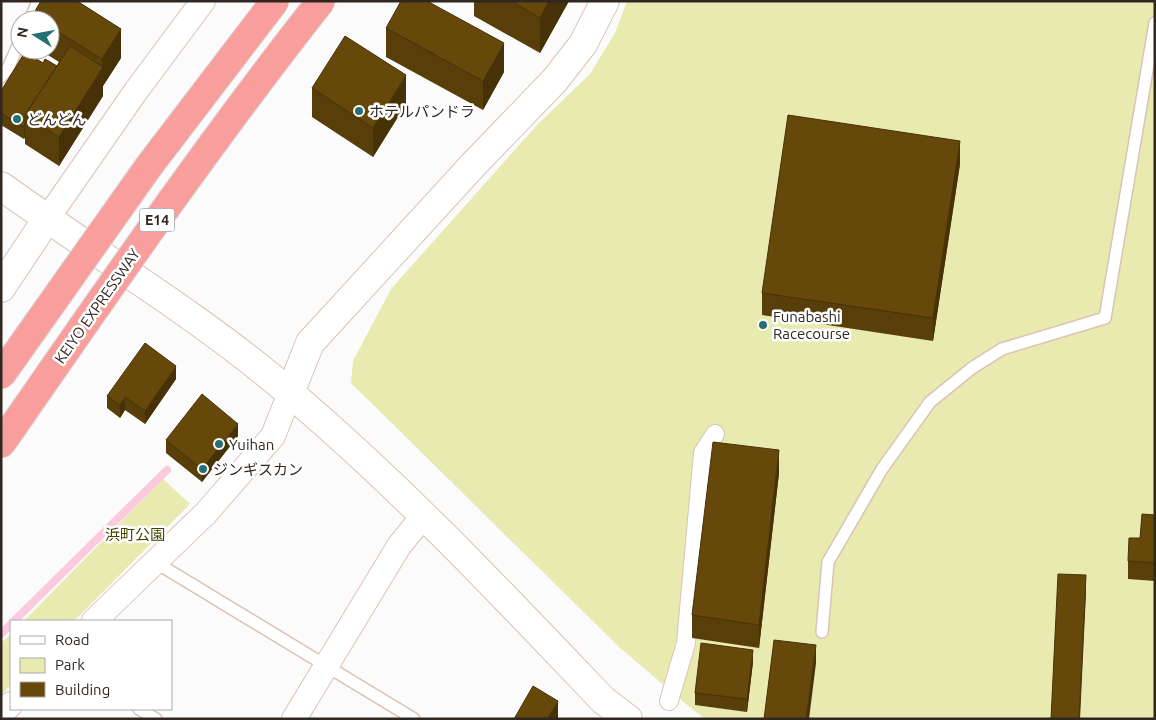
<svg xmlns="http://www.w3.org/2000/svg" width="1156" height="720" font-family="Ubuntu,'Noto Sans JP',sans-serif">
<style>
.green{fill:#e8eab0}
.lines{fill:none;stroke-linecap:round;stroke-linejoin:round}
.stream{stroke:#fccadf;stroke-width:8}
.service-casing{stroke:#dcc2b4;stroke-width:14}
.pedestrian-casing{stroke:#dcc2b4;stroke-width:20}
.minor-casing{stroke:#dcc2b4;stroke-width:26}
.tertiary-casing{stroke:#dcc2b4;stroke-width:30}
.service{stroke:#fff;stroke-width:11}
.pedestrian{stroke:#fff;stroke-width:18}
.minor{stroke:#fff;stroke-width:24}
.tertiary{stroke:#fff;stroke-width:28}
.motorway-bridge-casing{stroke:#dad8d7;stroke-width:30;stroke-linecap:butt}
.motorway-bridge{stroke:#f89f9d;stroke-width:28}
.wall{fill:#583e09}
.shaded-wall{fill:#473207}
.building{fill:#66480a;stroke:#473207}
.poi-dot{fill:#257072;stroke:#fff;stroke-width:2}
.labels{text-anchor:middle;dominant-baseline:central;stroke-width:5;stroke-linejoin:round;paint-order:stroke}
.shield{fill:#fff;stroke:#6e6864;stroke-width:1}
.shield-label{font-size:14px;font-weight:bold;fill:#302721}
.poi-label{font-size:15px;fill:#302721;stroke:#fff;text-anchor:start}
.street-label{font-size:15px;fill:#302721;stroke:#fff}
.park-label{font-size:15px;fill:#434300;stroke:#fff}
</style>
<rect width="100%" height="100%" fill="#fbfbfb"/>
<path class="green" d="M627,1H1155V719H705L686,704L619,647L351,383L353,361L391,289L537,125L590,74L615,33Z
M163,479L190,504L74,621H24Z
M11,634V685L1,695V643Z"/>
<g class="lines">
<path class="stream" d="M14,621L167,470
M1,634L11,624"/>
<defs>
<path id="service" d="M30,20L38,1
M1,77L8,68L20,41
M155,562L414,719
M822,632L828,562L882,469L930,402L972,368L1002,349L1105,318L1155,23
M139,709L156,719"/>
<path id="pedestrian" d="M669,701L686,643L703,453L715,434"/>
<path id="minor" d="M47,219L136,91L203,1
M94,621L206,513L273,436L290,393
M1,714L11,704
M294,719L399,546L424,515"/>
<path id="tertiary" d="M1,186C97,255 200,316 290,393C401,487 502,594 603,700L628,719
M1,288L47,219
M290,393L310,343L474,164L555,80L583,44L605,1"/>
</defs>
<use href="#service" class="service-casing"/>
<use href="#pedestrian" class="pedestrian-casing"/>
<use href="#minor" class="minor-casing"/>
<use href="#tertiary" class="tertiary-casing"/>
<use href="#service" class="service"/>
<use href="#pedestrian" class="pedestrian"/>
<use href="#minor" class="minor"/>
<use href="#tertiary" class="tertiary"/>
<defs>
<path id="motorway-bridge" d="M1,375L149,166L275,1
M1,444C105,294 208,144 321,1"/>
</defs>
<use href="#motorway-bridge" class="motorway-bridge-casing"/>
<use href="#motorway-bridge" class="motorway-bridge"/>
</g>
<path class="wall" d="M41,1H77L121,29V58L103,86V96L59,166L25,144V137L24,139L1,125V91L25,52L43,63L45,59L57,66L59,62L40,50H50V20H32V16Z
M474,1H569L540,53L474,16Z
M386,28L504,72L483,110L386,57Z
M312,88L406,104L373,157L312,117Z
M960,164L933,341L762,315V293Z
M176,379L145,424L125,410L120,418L107,408V396Z
M238,436L202,482L166,453V440Z
M779,473L759,648L692,638V615Z
M1155,515V581L1128,579V561Z
M753,662L747,712L695,705V693Z"/>
<path class="shaded-wall" d="M549,1H569L540,53V18Z
M121,29V58L103,86V96L59,166V137L102,69V59Z
M504,43V72L483,110V81Z
M406,75V104L373,157V128Z
M25,124V137L24,139V127Z
M960,141V164L933,341V318Z
M176,366V379L145,424V411Z
M125,397V410L120,418V405Z
M238,424V436L202,482V469Z
M779,450V473L759,648V625Z
M1086,575V593L1080,719H1079Z
M816,645V663L809,719H806Z
M753,650V662L747,712V699Z
M558,701V719H547Z"/>
<path class="building" d="M41,1H77L121,29L102,59L50,27V20H38L32,16Z
M401,1H427L504,43L483,81L386,28Z
M511,1H549L540,18Z
M345,36L406,75L373,128L312,88Z
M70,46L103,67L59,137L25,115Z
M25,52L43,63L45,59L57,66L25,115V124L24,127L1,113V91Z
M788,115L960,141L933,318L762,293Z
M145,343L176,366L145,411L125,397L120,405L107,396Z
M202,394L238,424L202,469L166,440Z
M713,442L779,450L759,625L692,615Z
M1142,514L1155,515V563L1128,561L1129,538H1140Z
M1058,574L1086,575L1079,719H1051Z
M774,640L816,645L806,719H764Z
M701,643L753,650L747,699L695,693Z
M533,686L558,701L547,719H514Z"/>
<g class="poi-dot">
<circle cx="359" cy="111" r="5"/>
<circle cx="17" cy="119" r="5"/>
<circle cx="763" cy="325" r="5"/>
<circle cx="219" cy="444" r="5"/>
<circle cx="203" cy="469" r="5"/>
</g>
<g class="labels">
<rect class="shield" x="139.5" y="208.5" width="35" height="23" rx="4"/>
<g class="shield-label">
<text x="157" y="220">E14</text>
</g>
<g class="poi-label">
<text x="369" y="111">ホテルパンドラ</text>
<text x="27" y="119">どんどん</text>
<text x="773" y="316">Funabashi<tspan x="773" dy="17">Racecourse</tspan></text>
<text x="229" y="444">Yuihan</text>
<text x="213" y="469">ジンギスカン</text>
</g>
<g class="street-label">
<text transform="translate(97 306) rotate(-55)">KEIYO EXPRESSWAY</text>
</g>
<g class="park-label">
<text x="135" y="534">浜町公園</text>
</g>
</g>
<rect width="1156" height="720" fill="none" stroke="#302721" stroke-width="5"/>
<rect x="10" y="620" width="162" height="90" fill="#ffffff" stroke="#aca9a6"/>
<rect x="20" y="636" width="25" height="8" fill="#ffffff" stroke="#aca9a6"/>
<text x="55" y="645" font-size="15" fill="#302721">Road</text>
<rect x="20" y="658" width="25" height="15" fill="#e8eab0" stroke="#aca9a6"/>
<text x="55" y="670" font-size="15" fill="#302721">Park</text>
<rect x="20" y="682" width="25" height="15" fill="#66480a" stroke="#aca9a6"/>
<text x="55" y="695" font-size="15" fill="#302721">Building</text>
<g transform="translate(35 35) rotate(281)"><circle r="24" fill="#ffffff" stroke="#aca9a6"/>
<path d="M0-4L9 19L0 12L-9 19Z" fill="#257072"/>
<text y="-8" font-size="14" font-weight="bold" text-anchor="middle" fill="#302721">N</text>
</g>
</svg>
